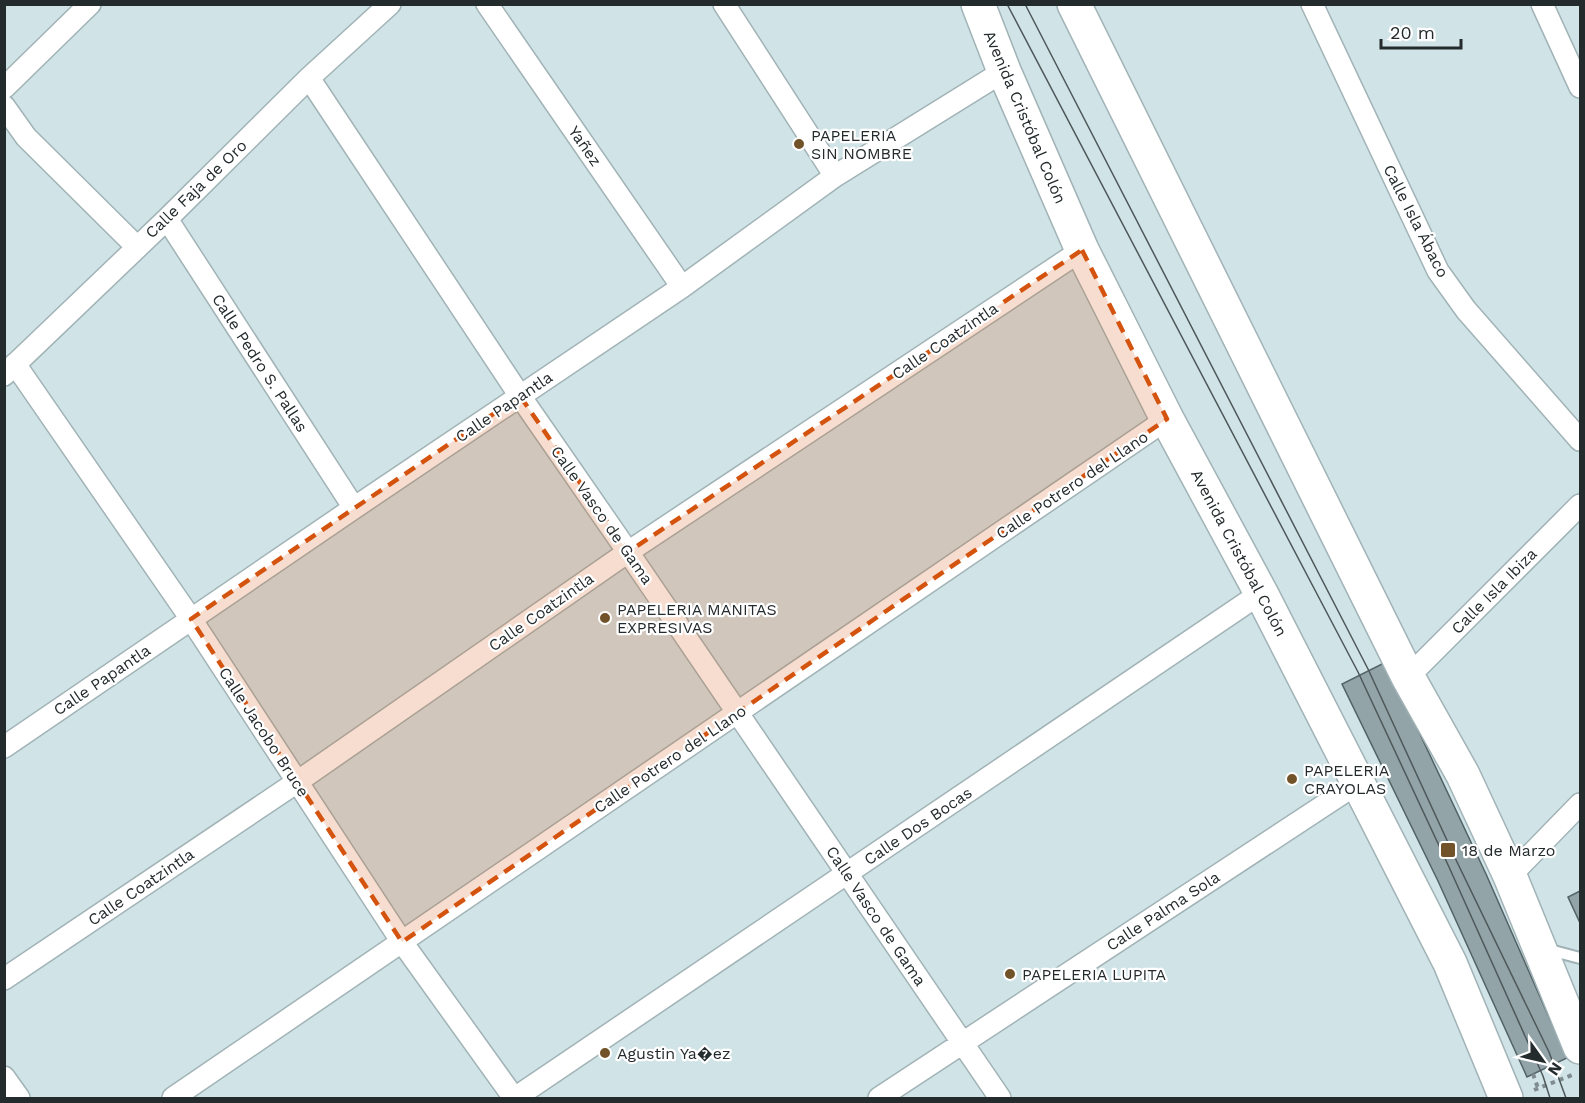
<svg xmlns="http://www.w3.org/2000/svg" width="1585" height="1103" font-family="'Work Sans',sans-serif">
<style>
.building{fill:#92a4a7;stroke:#526265;stroke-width:1.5}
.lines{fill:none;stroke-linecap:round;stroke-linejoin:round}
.lane-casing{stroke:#a1b3b6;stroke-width:14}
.street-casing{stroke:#a1b3b6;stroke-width:24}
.primary-casing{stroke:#a1b3b6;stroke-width:36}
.path{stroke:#808d90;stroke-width:4;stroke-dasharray:4.5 4.5;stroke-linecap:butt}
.lane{stroke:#fff;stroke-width:10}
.street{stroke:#fff;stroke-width:21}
.primary{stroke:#fff;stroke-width:33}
.tram{stroke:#4e585a;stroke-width:1.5}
.marked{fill:#d4540f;fill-opacity:0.2;stroke:#d4540f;stroke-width:4.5;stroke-dasharray:12 8;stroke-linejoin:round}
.poi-dot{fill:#725228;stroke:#fff;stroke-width:2}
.labels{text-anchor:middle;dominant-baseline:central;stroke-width:4.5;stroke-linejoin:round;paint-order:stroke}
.street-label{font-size:16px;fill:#242b2d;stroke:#fff}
.poi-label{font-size:16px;fill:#242b2d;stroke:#fff;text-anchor:start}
</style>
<rect width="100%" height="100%" fill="#d0e3e6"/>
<path class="building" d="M1386,662L1486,874L1567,1058L1527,1077L1438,881L1342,684Z
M1580,891V923L1568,897Z"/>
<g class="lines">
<defs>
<path id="lane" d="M1546,949L1580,958"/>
<path id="street" d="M487,4L682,287
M724,4L835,176
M1312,4L1438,271L1466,310L1580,440
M1542,4L1580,87
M309,78L520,396L628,552L1000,1098
M4,88L90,4
M4,106L26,137L137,247
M167,219L354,508
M15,364L191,619L402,942L514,1098
M4,375L167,219L309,78L390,4
M1408,677L1580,505
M4,747L354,508L682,287L835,176L1004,71
M1510,876L1580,804
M4,979L297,782L628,552L1082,250
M4,1077L19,1098
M173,1098L1167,419
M515,1098L1261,593
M879,1098L1358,783"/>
<path id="primary" d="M978,4L1004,71L1082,250L1167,419L1261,593L1450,963L1506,1098
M1074,4L1408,677L1463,775L1510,876L1580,1047"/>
</defs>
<use href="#lane" class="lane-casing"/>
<use href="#street" class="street-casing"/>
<use href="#primary" class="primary-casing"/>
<path class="path" d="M1533,1074L1538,1088
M1534,1090L1572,1075"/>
<use href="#lane" class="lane"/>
<use href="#street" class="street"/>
<use href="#primary" class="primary"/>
<path class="tram" d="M1007,4L1358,672L1449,867L1543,1076L1550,1098
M1025,4L1368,669L1457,862L1549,1052L1566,1098"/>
</g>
<path class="marked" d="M1082,250L1167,419L402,942L191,619L520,396L628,552Z"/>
<g class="poi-dot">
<circle cx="799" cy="144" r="6"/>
<circle cx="605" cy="618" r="6"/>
<circle cx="1292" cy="779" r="6"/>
<rect x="1440" y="842" width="16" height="16" rx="3"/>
<circle cx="1010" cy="974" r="6"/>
<circle cx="605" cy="1053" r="6"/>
</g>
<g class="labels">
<g class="street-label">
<text transform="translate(1025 117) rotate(67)">Avenida Cristóbal Colón</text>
<text transform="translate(585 146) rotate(55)">Yañez</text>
<text transform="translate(196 189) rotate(-44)">Calle Faja de Oro</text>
<text transform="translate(1416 221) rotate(63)">Calle Isla Ábaco</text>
<text transform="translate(945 341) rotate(-34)">Calle Coatzintla</text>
<text transform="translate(260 363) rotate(57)">Calle Pedro S. Pallas</text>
<text transform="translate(504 407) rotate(-34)">Calle Papantla</text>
<text transform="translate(1072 485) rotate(-34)">Calle Potrero del Llano</text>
<text transform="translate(602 515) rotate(55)">Calle Vasco de Gama</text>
<text transform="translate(1239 553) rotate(62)">Avenida Cristóbal Colón</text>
<text transform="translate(1494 591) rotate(-45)">Calle Isla Ibiza</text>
<text transform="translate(541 612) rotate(-35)">Calle Coatzintla</text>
<text transform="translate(102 680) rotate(-34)">Calle Papantla</text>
<text transform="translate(264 732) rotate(57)">Calle Jacobo Bruce</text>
<text transform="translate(670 759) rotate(-34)">Calle Potrero del Llano</text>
<text transform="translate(918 826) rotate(-34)">Calle Dos Bocas</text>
<text transform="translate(141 887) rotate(-34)">Calle Coatzintla</text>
<text transform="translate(1163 911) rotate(-33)">Calle Palma Sola</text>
<text transform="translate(876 916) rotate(56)">Calle Vasco de Gama</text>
</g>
<g class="poi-label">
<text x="811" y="135">PAPELERIA<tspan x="811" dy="18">SIN NOMBRE</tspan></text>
<text x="617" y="609">PAPELERIA MANITAS<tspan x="617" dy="18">EXPRESIVAS</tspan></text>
<text x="1304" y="770">PAPELERIA<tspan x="1304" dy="18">CRAYOLAS</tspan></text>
<text x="1462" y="850">18 de Marzo</text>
<text x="1022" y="974">PAPELERIA LUPITA</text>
<text x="617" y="1053">Agustin Ya�ez</text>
</g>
</g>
<rect width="1585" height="1103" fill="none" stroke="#242b2d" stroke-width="12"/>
<g transform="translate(1543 1061) rotate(124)" stroke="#ffffff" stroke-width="4.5" paint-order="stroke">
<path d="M0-4.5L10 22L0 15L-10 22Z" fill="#242b2d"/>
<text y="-9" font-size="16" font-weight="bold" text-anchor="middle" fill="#242b2d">N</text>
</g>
<path d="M1381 39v9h80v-9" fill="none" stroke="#242b2d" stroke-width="3"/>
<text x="1390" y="39" font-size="18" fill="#242b2d" stroke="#ffffff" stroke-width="4.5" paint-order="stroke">20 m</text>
</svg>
